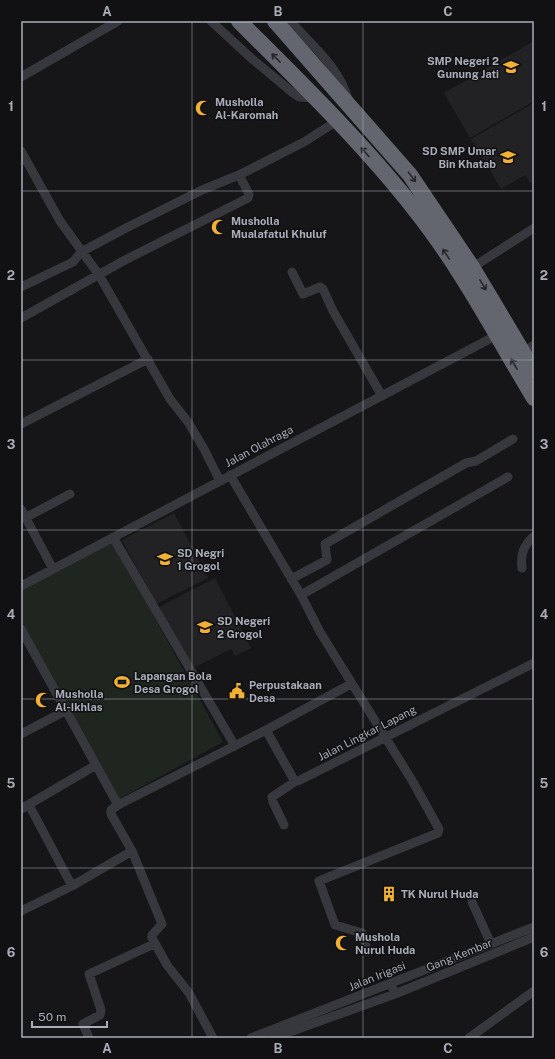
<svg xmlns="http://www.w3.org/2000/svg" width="555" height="1059" font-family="'Public Sans',sans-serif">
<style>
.built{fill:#222225}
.green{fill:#1e261f}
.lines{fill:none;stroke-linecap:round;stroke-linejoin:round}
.street{stroke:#37383d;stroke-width:9}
.highway{stroke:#63666e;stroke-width:16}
.oneway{stroke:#26262a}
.grid{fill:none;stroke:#a8adb8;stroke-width:1;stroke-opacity:0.55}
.labels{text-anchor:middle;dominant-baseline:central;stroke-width:3;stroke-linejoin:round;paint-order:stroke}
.poi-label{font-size:11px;font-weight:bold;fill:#a8adb8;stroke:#111113;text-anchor:start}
.street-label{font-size:11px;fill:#a8adb8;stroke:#111113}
.neatline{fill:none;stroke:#a8adb8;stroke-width:1.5}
.grid-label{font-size:13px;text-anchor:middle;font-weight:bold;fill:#a8adb8}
</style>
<rect width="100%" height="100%" fill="#161618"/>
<path class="built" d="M534,41V101L470,138L444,93Z
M534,103V181L530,183L525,175L501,189L471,139Z
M174,513L208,578L156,604L122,540Z
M215,578L251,648L235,656L231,649L191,669L159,607Z"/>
<path class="green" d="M112,540L223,742L119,799L21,622V590Z"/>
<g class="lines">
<path class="street" d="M211,21L251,58L293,93L299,97L315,98
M290,21C312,45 342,70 349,103
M21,77L118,21
M21,151L60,221L99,275L170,399L188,422L204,449L220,481
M470,269L534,228
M292,272L303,294L320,287L323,289L333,311L382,396
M21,287L73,262L81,252L126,228L202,190L239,175L304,142L337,121
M21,318L125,260L248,198L249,194L239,175
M523,352L534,345
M21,424L148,359
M230,475L301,595L320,632L413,782L439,829L438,833L319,881L335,925L362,933L367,950
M21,509L53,569
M25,518L70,494
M113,537L235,746
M522,568C520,554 524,545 534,536
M291,579L327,560L325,544L466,463L476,461L513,439
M21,586L501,333
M301,595L508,477
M21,629L118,805L266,730L294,780L298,781L534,663
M266,730L351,684
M21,734L65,711
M29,805L72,886
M118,805L111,810V814L132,851L162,924L152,935V938L167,965L189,993L213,1038
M21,809L96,765
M284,825L273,802L272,797L296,781
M472,902L491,944
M21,911L72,886L132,851
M391,984L395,994L534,937
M89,1038L83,1024L100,1015L101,1010L89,974L154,944
M251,1038L534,927
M273,1038L395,994
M469,1038L534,991"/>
<path class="highway" d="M239,21C300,82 363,143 416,211C462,269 496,335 534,398
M275,21L410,175L472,267L534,371"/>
</g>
<defs><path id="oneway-shaft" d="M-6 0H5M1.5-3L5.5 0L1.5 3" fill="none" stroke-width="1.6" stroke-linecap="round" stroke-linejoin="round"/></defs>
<g class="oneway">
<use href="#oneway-shaft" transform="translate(276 58) rotate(-135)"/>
<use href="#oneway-shaft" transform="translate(365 152) rotate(-132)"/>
<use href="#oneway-shaft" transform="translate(412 177) rotate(53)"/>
<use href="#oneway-shaft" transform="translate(446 254) rotate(-124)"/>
<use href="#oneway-shaft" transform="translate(483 285) rotate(59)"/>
<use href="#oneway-shaft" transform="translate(514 364) rotate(-121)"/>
</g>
<path class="grid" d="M192,21V1038M363,21V1038M21,191H534M21,360H534M21,530H534M21,699H534M21,868H534"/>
<defs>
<symbol id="school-bare" viewBox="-9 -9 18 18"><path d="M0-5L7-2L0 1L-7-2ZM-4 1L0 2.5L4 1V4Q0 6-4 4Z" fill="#f2b134" stroke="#111113" stroke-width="2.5" paint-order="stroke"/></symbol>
<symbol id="mosque-bare" viewBox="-9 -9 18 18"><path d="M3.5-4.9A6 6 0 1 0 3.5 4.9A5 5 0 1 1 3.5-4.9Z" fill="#f2b134" stroke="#111113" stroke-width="2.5" paint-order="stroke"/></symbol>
<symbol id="stadium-bare" viewBox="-9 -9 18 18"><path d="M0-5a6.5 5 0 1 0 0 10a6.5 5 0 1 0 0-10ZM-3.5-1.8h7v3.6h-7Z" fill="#f2b134" stroke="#111113" stroke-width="2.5" paint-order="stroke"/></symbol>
<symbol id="civic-bare" viewBox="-9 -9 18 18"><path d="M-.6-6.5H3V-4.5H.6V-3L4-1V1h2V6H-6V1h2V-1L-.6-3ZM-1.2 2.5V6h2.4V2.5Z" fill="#f2b134" stroke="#111113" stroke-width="2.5" paint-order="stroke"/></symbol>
<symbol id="building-bare" viewBox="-9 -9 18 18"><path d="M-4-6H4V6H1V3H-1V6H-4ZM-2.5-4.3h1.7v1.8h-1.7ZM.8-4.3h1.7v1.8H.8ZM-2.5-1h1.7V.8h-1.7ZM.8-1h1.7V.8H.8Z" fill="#f2b134" stroke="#111113" stroke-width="2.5" paint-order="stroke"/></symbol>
</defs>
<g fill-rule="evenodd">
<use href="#school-bare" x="500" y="56" width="22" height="22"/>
<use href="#mosque-bare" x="192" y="97" width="22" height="22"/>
<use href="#school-bare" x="497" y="146" width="22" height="22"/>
<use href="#mosque-bare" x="208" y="216" width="22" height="22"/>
<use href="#school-bare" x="154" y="548" width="22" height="22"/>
<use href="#school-bare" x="194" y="616" width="22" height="22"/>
<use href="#stadium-bare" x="111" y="671" width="22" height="22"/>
<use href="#civic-bare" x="226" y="680" width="22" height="22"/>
<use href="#mosque-bare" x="32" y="689" width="22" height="22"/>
<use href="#building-bare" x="378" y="883" width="22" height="22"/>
<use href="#mosque-bare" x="332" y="932" width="22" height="22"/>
</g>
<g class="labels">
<g class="poi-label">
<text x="499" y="61" text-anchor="end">SMP Negeri 2<tspan x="499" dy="13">Gunung Jati</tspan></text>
<text x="215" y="102">Musholla<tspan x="215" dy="13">Al-Karomah</tspan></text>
<text x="496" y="151" text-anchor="end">SD SMP Umar<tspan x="496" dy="13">Bin Khatab</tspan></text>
<text x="231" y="221">Musholla<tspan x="231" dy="13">Mualafatul Khuluf</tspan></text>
<text x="177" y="553">SD Negri<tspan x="177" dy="13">1 Grogol</tspan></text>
<text x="217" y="621">SD Negeri<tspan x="217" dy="13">2 Grogol</tspan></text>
<text x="134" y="676">Lapangan Bola<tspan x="134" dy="13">Desa Grogol</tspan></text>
<text x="249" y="685">Perpustakaan<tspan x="249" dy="13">Desa</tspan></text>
<text x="55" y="694">Musholla<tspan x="55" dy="13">Al-Ikhlas</tspan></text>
<text x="401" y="894">TK Nurul Huda</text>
<text x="355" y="937">Mushola<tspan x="355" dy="13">Nurul Huda</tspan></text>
</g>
<g class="street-label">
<text transform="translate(259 446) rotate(-28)">Jalan Olahraga</text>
<text transform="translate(367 733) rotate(-27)">Jalan Lingkar Lapang</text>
<text transform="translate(459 955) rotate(-22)">Gang Kembar</text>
<text transform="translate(377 976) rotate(-22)">Jalan Irigasi</text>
</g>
</g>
<rect width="555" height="1059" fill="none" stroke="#111113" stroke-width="44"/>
<path d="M32 1021v6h75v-6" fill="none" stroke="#a8adb8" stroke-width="2"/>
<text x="38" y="1021" font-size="12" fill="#a8adb8" stroke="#111113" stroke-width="3" paint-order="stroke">50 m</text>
<rect x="22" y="22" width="511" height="1015" class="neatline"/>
<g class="grid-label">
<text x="107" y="16">A</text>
<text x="278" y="16">B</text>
<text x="448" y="16">C</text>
<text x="11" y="111">1</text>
<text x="544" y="111">1</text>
<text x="11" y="280">2</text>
<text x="544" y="280">2</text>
<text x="11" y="449">3</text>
<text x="544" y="449">3</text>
<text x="11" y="619">4</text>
<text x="544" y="619">4</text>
<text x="11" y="788">5</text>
<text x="544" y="788">5</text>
<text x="11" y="957">6</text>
<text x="544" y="957">6</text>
<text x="107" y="1053">A</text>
<text x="278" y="1053">B</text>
<text x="448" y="1053">C</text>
</g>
</svg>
